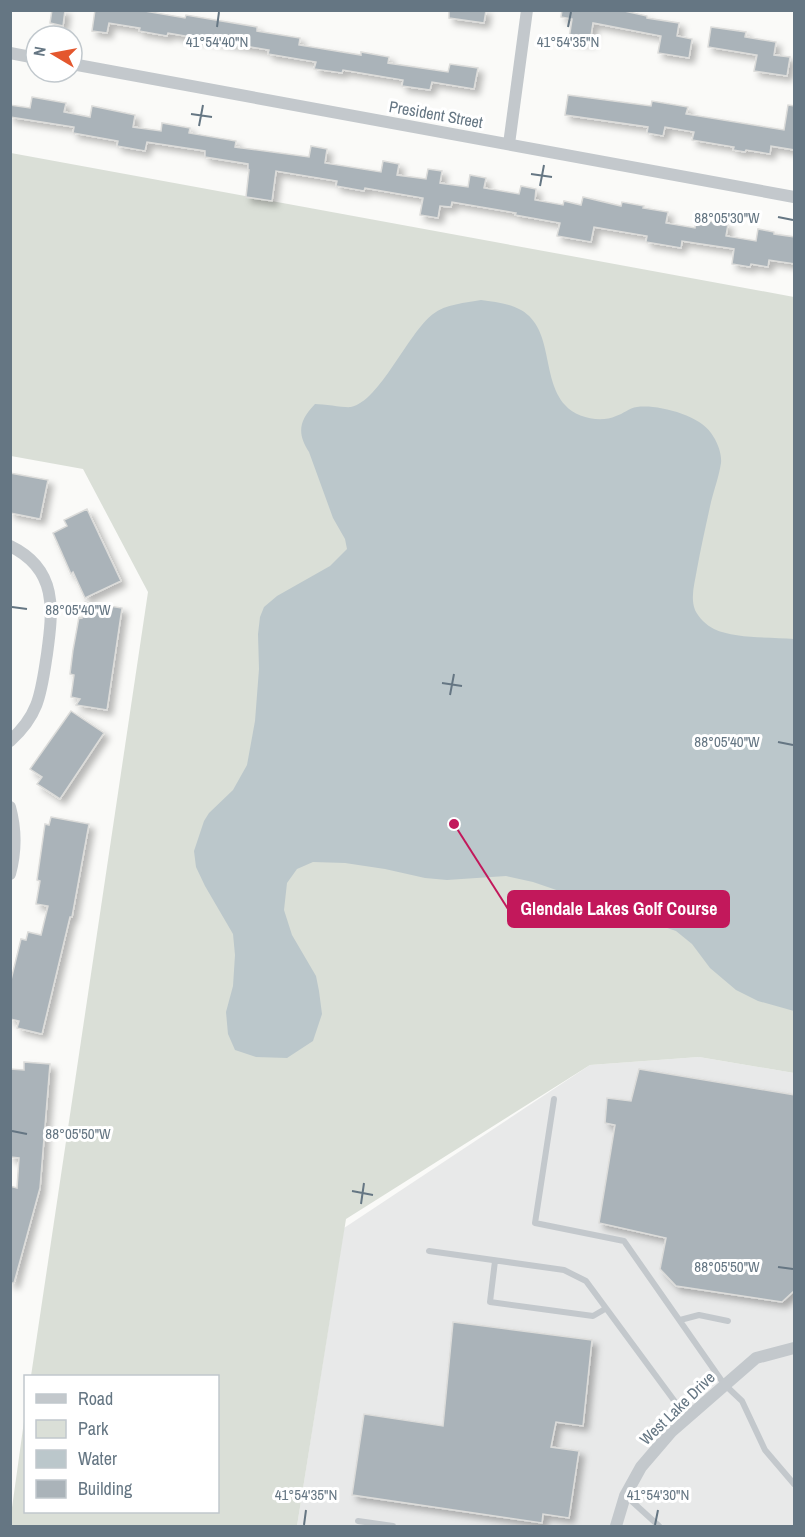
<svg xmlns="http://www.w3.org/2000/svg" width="805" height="1537" font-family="'Archivo Narrow',sans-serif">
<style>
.built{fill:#e8e9e9}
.green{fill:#dadfd7}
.water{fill:#bbc7cb}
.building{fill:#aab3b9;stroke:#dcdcda;stroke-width:1.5;filter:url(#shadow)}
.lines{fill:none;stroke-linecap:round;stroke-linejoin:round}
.lane{stroke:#c3c8cc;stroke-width:6}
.street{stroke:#c3c8cc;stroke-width:12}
.ticks{fill:none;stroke:#657683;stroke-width:2}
.labels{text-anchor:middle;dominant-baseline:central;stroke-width:6;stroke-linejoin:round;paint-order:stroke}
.street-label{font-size:16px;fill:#657683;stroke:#fff}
.ticks-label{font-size:15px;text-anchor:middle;fill:#657683;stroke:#fff;stroke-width:6;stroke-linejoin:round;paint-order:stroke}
.leader{fill:none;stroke:#c2185b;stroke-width:2}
.callout-dot{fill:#c2185b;stroke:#fff;stroke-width:2}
.callout{fill:#c2185b;stroke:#c2185b;stroke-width:2}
.callout-label{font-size:18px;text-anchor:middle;font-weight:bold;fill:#fff}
</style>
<defs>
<filter id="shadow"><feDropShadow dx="5" dy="5" stdDeviation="3" flood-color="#0004"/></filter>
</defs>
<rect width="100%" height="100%" fill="#fafaf8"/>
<path class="built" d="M699,1057L794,1073V1526H297L344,1228L590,1065Z"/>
<path class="green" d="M11,153L794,297V1073L699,1057L590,1065L346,1219L297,1526H11V1515L25,1414L26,1512H218V1376H31L148,592L83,469L11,456Z"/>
<path class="water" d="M481,300C494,302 509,303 521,310C554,329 541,378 565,405C576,418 601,423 616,416C623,414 629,408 637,407C657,404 699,415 711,433C717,441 722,453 721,463C719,476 714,490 711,502C706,525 701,547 697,569C695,582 690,597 695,610C699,618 706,625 714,629C735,639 771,637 794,639V1011L758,1001L736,990L710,968L692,944L676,931L533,882L506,876L447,880L425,878L385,869L345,863L313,862L297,869L287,883L284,910L292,935L316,976L319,991L322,1014L313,1041L287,1058L256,1057L235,1050L228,1034L226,1012L233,986L235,955L233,934L205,886L196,867L194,851L204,821L209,813L233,790L247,765L255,721L259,669L258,634L260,617L264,607L277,596L330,566L347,549L345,539L333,518L309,452C296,432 300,420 315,404C325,404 345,408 351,407C380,401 407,334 433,314C445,304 466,303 481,300Z"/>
<path class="building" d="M52,10H65L63,26L50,23Z
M95,10H139L185,18L186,15L257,27V31L300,38L299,45L361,55V52L389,57L388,63L448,72L450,64L478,68L474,89L432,82L430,90L402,86L403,80L343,70L342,73L314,69L316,62L268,54L269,50L168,33L167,36L139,31L140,28L109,23L107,33L92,31Z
M449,10H486L484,23L449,18Z
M562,10H620L647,16V18L679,23L677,36L692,39L689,58L658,53L661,36L593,23L590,42L569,39L572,19L561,17Z
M711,27L746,32L745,37L776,42L774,55L790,57L787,76L754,71L757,55L708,47Z
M568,95L651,106L652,101L688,107L686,114L784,130L788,105L795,106V150L771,146L770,154L746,150L745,152L733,150L734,147L692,140L694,132L665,127L663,136L647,133L648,127L565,115Z
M32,97L66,103L64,112L90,117L92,106L135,115L133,127L161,131L162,123L190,128L189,133L236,141L235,147L309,157L311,146L327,149L325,163L381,172L383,161L399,164L397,175L426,179L428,169L442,171L440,183L468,187L470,175L486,178L484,188L519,194L521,186L536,189L535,200L563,205L564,201L581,205L583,197L621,206L622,202L644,206L643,208L668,212L666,223L695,228L696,219L728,224L726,236L756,241L758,229L774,232V234L795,237V264L769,260L768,267L751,264L750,267L732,264L734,249L682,241L681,248L646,242L647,236L594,227L591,242L557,236L560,223L515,215L516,213L452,202L451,207L440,206L438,218L420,215L423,198L365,188L364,191L336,186L337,181L276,171L272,201L246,197L249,170H248V164L205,157V151L147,142L145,151L117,146L118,141L73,133L74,127L10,117V105L30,108Z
M10,473L48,480L40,519L10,513Z
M87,509L121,581L85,598L73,572L71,574L53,533L67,526L64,520Z
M85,602L122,608L107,710L76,705L80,699L71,697L74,675L70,674L73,650L79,617L82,618Z
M71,711L104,733L60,799L37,784L42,777L30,769Z
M51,817L89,824L72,917H70L42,1034L17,1028L19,1021L10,1019V984L21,939L26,940L28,932L41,935L48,906L36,904L40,881L37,880L45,824L49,825Z
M24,1062L50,1064L40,1188L14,1283H10V1186L17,1188L19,1158L10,1157V1069L24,1070Z
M639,1069L795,1095V1290L782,1302L676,1286L660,1269L666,1238L599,1223L615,1125L605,1123L607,1098L631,1101Z
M453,1322L592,1340L583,1426L556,1422L551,1447L579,1451L569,1518L543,1514L542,1523L352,1495L364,1414L443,1426Z"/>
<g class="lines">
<path class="lane" d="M554,1099L535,1223L624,1241L724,1384L742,1401L765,1450L794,1484
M429,1251L564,1270L586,1281L687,1418
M495,1261L490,1302L593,1316L605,1309
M680,1320L699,1315L728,1321
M626,1496L659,1526
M358,1521L393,1526"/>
<path class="street" d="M10,53L36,58
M72,64L794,197
M509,144L527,10
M10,546C58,569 53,610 47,654C41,692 40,714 10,741
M10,807C16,829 16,852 10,874
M616,1526L625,1496L641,1467L671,1432L756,1358L794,1348"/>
</g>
<path class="ticks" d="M217,27L219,12M568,27L571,12M191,114L212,117M199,126L203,105M531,174L552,177M540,186L544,165M778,217L793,220M12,607L27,609M442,683L462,686M450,695L454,674M778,742L793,745M12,1131L27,1134M352,1191L373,1195M361,1204L364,1183M778,1267L793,1269M304,1525L306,1510M655,1525L658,1510"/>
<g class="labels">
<g class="street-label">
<text transform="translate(436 114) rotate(10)">President Street</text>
<text transform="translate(677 1408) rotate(-44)">West Lake Drive</text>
</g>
</g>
<g class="ticks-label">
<text x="217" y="47">41°54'40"N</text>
<text x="568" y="47">41°54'35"N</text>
<text x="727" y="223">88°05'30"W</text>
<text x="78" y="615">88°05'40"W</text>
<text x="727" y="747">88°05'40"W</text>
<text x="78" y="1139">88°05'50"W</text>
<text x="727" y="1272">88°05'50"W</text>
<text x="306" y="1500">41°54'35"N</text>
<text x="658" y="1500">41°54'30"N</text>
</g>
<path class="leader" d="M454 824L508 909"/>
<circle class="callout-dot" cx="454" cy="824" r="6"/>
<rect class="callout" x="508" y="891" width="221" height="36" rx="6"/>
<g class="callout-label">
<text x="619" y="915">Glendale Lakes Golf Course</text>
</g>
<rect width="805" height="1537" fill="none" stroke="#657683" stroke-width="24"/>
<rect x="24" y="1375" width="195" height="138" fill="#ffffff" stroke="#c1c8cd" stroke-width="1.5"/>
<rect x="36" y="1394" width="30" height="9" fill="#c3c8cc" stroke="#c1c8cd" stroke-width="1.5"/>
<text x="78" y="1405" font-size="18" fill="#657683">Road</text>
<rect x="36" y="1420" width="30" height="18" fill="#dadfd7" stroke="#c1c8cd" stroke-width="1.5"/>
<text x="78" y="1435" font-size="18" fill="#657683">Park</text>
<rect x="36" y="1450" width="30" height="18" fill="#bbc7cb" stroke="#c1c8cd" stroke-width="1.5"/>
<text x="78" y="1465" font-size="18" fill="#657683">Water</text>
<rect x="36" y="1480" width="30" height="18" fill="#aab3b9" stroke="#c1c8cd" stroke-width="1.5"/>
<text x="78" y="1495" font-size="18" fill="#657683">Building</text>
<g transform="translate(54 54) rotate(280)"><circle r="28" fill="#ffffff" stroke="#c1c8cd" stroke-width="1.5"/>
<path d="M0-4.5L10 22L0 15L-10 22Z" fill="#e4572e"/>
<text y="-9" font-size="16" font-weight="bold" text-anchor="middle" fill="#657683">N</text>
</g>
</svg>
